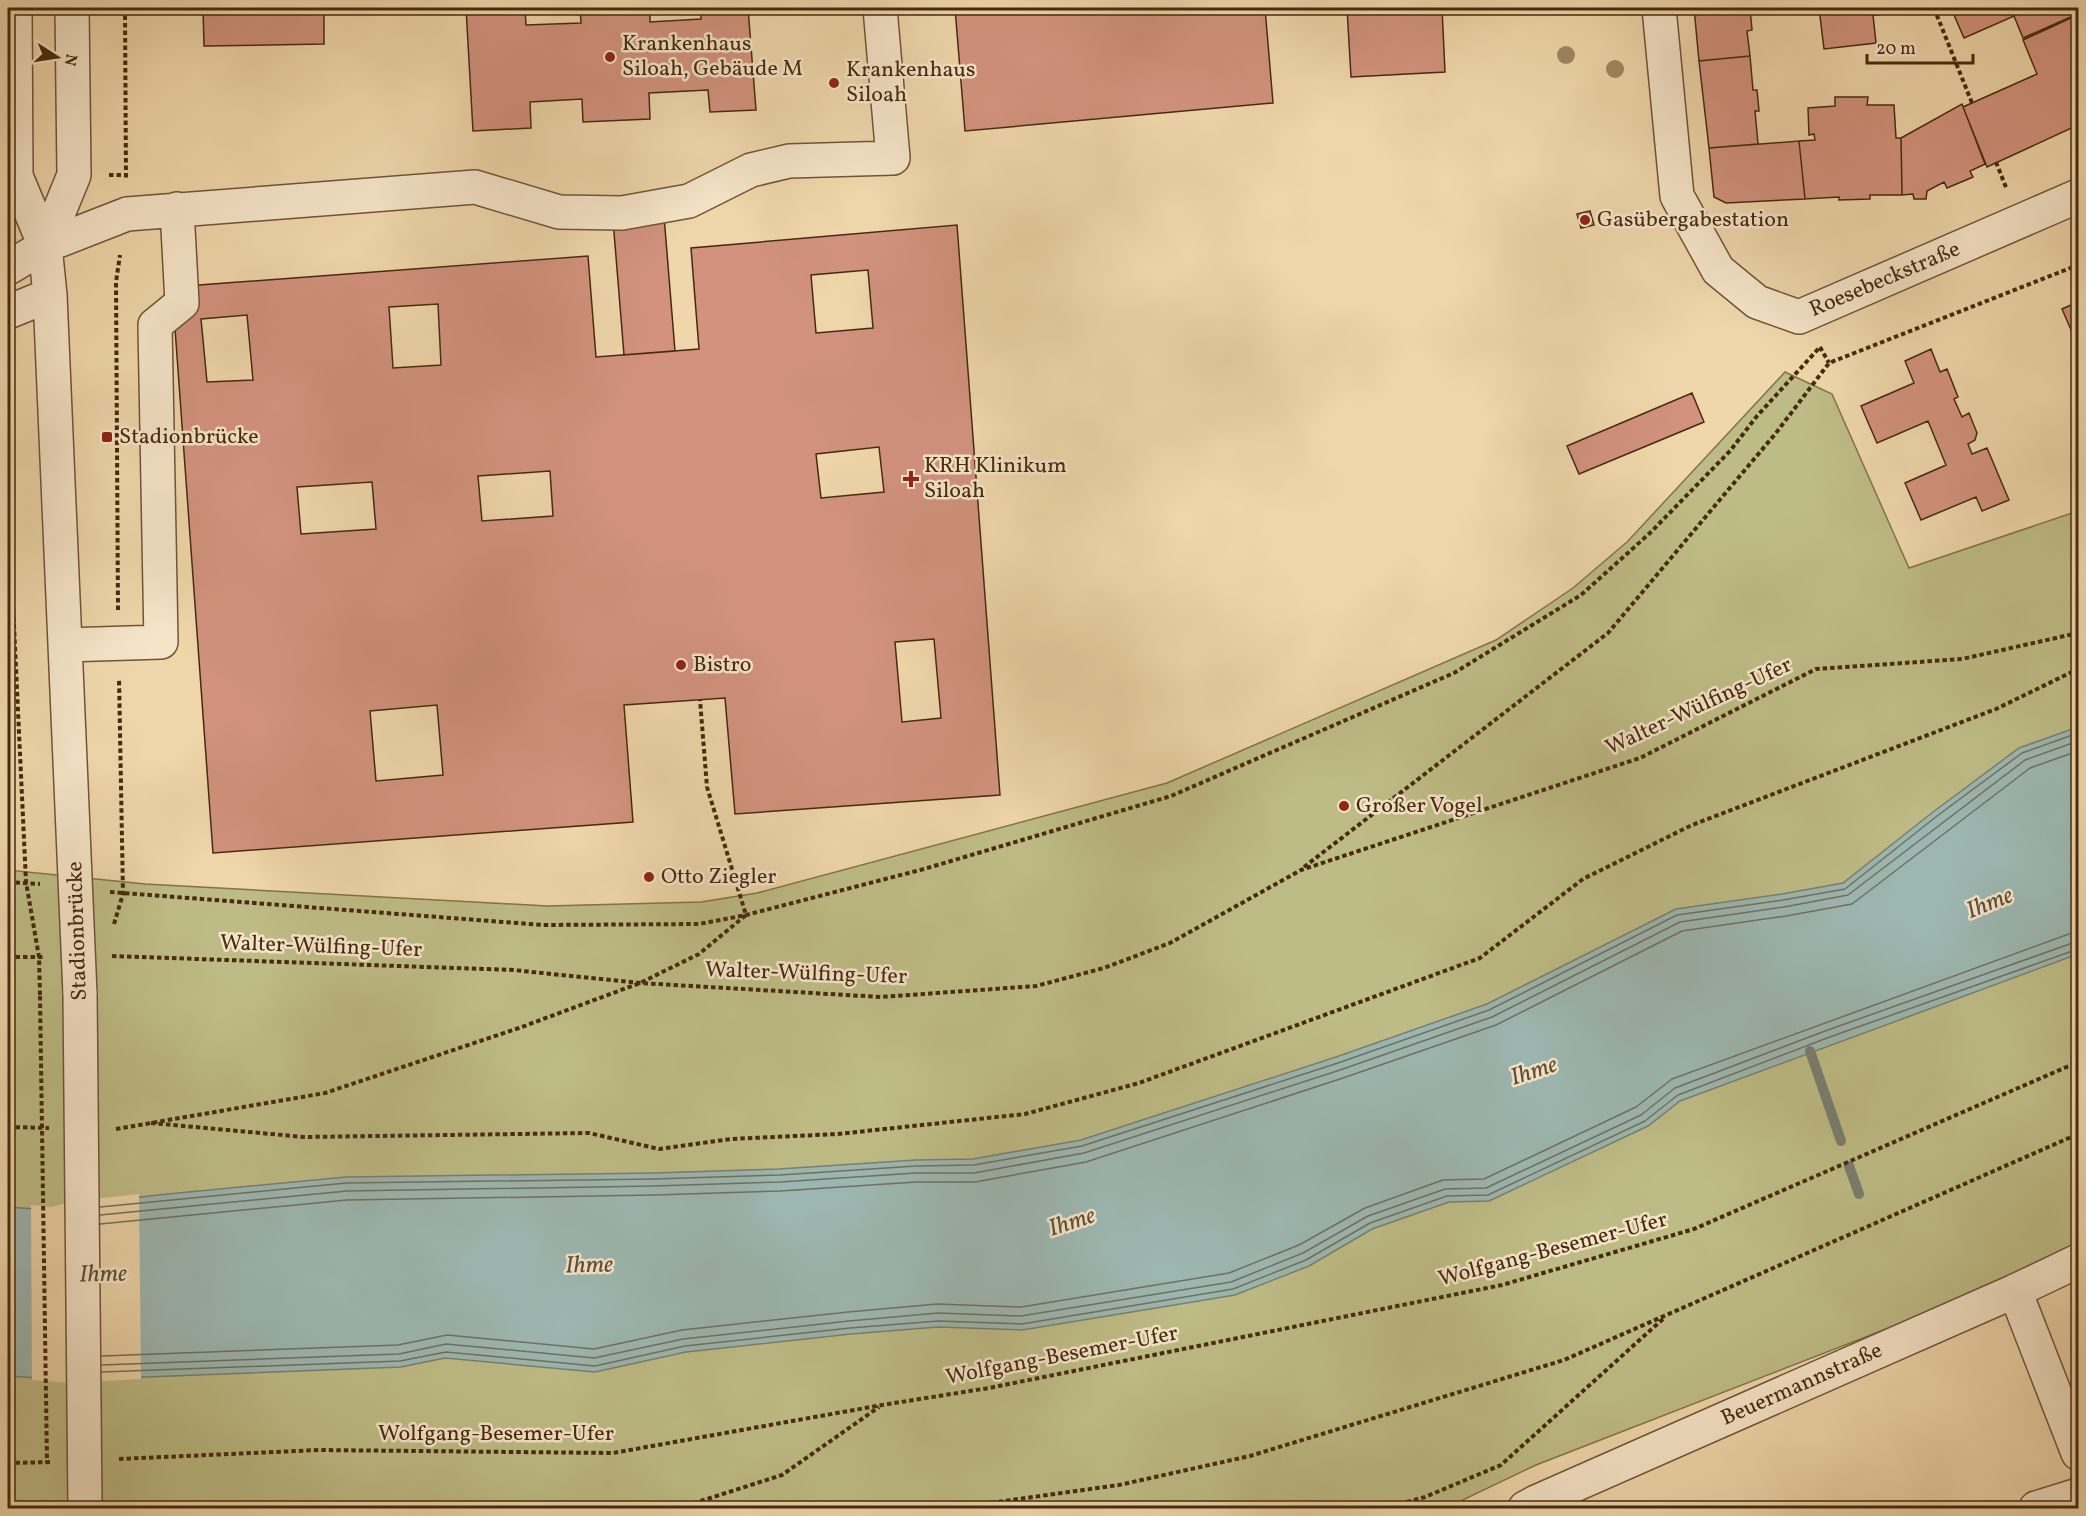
<svg xmlns="http://www.w3.org/2000/svg" width="2086" height="1516" font-family="Vollkorn,serif">
<style>
.green{fill:#bebc86;stroke:#82734b;stroke-width:1.5}
.water{fill:#9cb7b1;stroke:#7a7f71;stroke-width:1.5}
.pier{fill:#efd6ab}
.lines{fill:none;stroke-linecap:round;stroke-linejoin:round}
.shore{stroke:#717060;stroke-width:1.5}
.stream{stroke:#7a7f71;stroke-width:10}
.building{fill:#d2927e;stroke:#462a10;stroke-width:1.5;fill-rule:evenodd}
.minor-casing{stroke:#705537;stroke-width:36}
.path{stroke:#462a10;stroke-width:4;stroke-dasharray:4.5 3;stroke-linecap:butt}
.minor{stroke:#f5e4c8;stroke-width:33}
.minor-bridge-casing{stroke:#705537;stroke-width:36;stroke-linecap:butt}
.path-bridge{stroke:#462a10;stroke-width:4;stroke-dasharray:4.5 3;stroke-linecap:butt}
.minor-bridge{stroke:#f5e4c8;stroke-width:33}
.tree{fill:#9f8763}
.poi-dot{fill:#8f2418;stroke:#f5e4c8;stroke-width:2}
.labels{text-anchor:middle;dominant-baseline:central;stroke-width:5;stroke-linejoin:round;paint-order:stroke}
.poi-label{font-size:22px;fill:#462a10;stroke:#f5e4c8;text-anchor:start}
.street-label{font-size:22px;fill:#462a10;stroke:#f5e4c8}
.water-label{font-size:24px;font-style:italic;fill:#5c4d38;stroke:#f5e4c8}
</style>
<rect width="100%" height="100%" fill="#efd6ab"/>
<filter id="stains"><feTurbulence type="fractalNoise" baseFrequency=".00333" numOctaves="4"/><feColorMatrix values="0 0 0 0 .2 0 0 0 0 .09 0 0 0 0 .02 0 0 0 .5 -.17"/></filter>
<radialGradient id="worn" r=".72"><stop offset=".6" stop-color="#630" stop-opacity="0"/><stop offset="1" stop-color="#630" stop-opacity=".3"/></radialGradient>
<path class="green" d="M1785,372L1832,394L1909,568L2078,511V1248L2025,1275L1536,1465L1446,1508H8V870L145,884L547,906L701,902L757,893L1167,783L1496,640L1573,588L1627,542Z"/>
<path class="water" d="M2078,727V954L1680,1101L1648,1126L1489,1201L1449,1202L1372,1229L1309,1266L1235,1295L1022,1330L938,1327L851,1334L686,1352L595,1372L445,1358L401,1367L69,1380L8,1376V1207L50,1210L76,1204L168,1194L346,1177L654,1173L779,1169L916,1160L973,1159L1081,1140L1336,1057L1487,1004L1676,909L1782,894L1843,883L1933,812L2019,748Z"/>
<path class="pier" d="M139,1194L141,1379L69,1383L32,1380L31,1205L50,1207L76,1201Z"/>
<g class="lines">
<path class="shore" d="M100,1207L346,1183L654,1179L780,1175L916,1166L974,1165L1082,1146L1338,1063L1489,1010L1677,915L1783,900L1845,889L1937,816L2022,753L2078,733
M100,1215L347,1191L654,1186L780,1182L916,1173H974L1084,1153L1340,1070L1492,1017L1680,922L1784,907L1848,895L2025,760L2078,741
M100,1224L347,1200L654,1195L780,1191L916,1182H975L1086,1162L1343,1078L1496,1025L1682,931L1786,916L1852,904L2030,768L2078,751
M102,1356L398,1345L447,1335L594,1349L682,1330L848,1312L937,1304L1021,1307L1229,1273L1299,1245L1365,1208L1443,1180L1484,1179L1636,1107L1672,1079L2069,934L2078,932
M102,1365L399,1354L446,1344L594,1358L683,1339L849,1321L938,1313L1021,1316L1231,1282L1303,1253L1368,1216L1445,1189L1486,1188L1641,1115L1675,1088L1825,1031L2078,941
M102,1372L400,1361L446,1352L595,1366L685,1346L850,1328L938,1321L1022,1324L1233,1289L1306,1260L1370,1223L1447,1196L1488,1195L1645,1121L1678,1095L1827,1038L2078,949"/>
<path class="stream" d="M1810,1051L1841,1141
M1849,1166L1859,1194"/>
</g>
<path class="building" d="M203,8H408V13L324,14V44L204,46Z
M466,8H525L526,25L581,23L580,8H650V22L701,19V8H748L756,110L710,112L708,90L649,93L650,119L583,122L582,99L530,102L531,128L473,131Z
M955,8H1265L1273,103L965,131Z
M1347,8H1442L1445,72L1351,77Z
M1694,8H1750L1752,30L1747,31L1750,56L1699,61Z
M1819,8H1883L1884,14L1873,15L1876,43L1824,49Z
M1951,8H2070L2073,16L2023,38L2014,16L1964,38Z
M2073,17L2078,30V125L1987,167L1963,107L2037,74L2023,40Z
M1750,56L1753,90H1757L1759,111H1755L1758,144L1709,148L1699,61Z
M1835,97H1868L1867,105H1894L1896,138H1901L1902,195H1870V199L1839,200V197L1805,199L1799,141L1815,140L1814,134L1809,135L1808,108L1835,106Z
M1962,104L1985,164L1970,171L1973,177L1947,188L1944,182L1927,191L1926,199H1914L1913,194L1902,195L1901,138Z
M1799,141L1805,199L1726,203L1714,197L1709,148Z
M1590,211L1594,225L1581,228L1577,214Z
M664,216L675,351L624,355L613,220Z
M957,225L1000,795L735,814L725,698L624,705L633,822L213,853L172,287L588,256L596,357L699,349L691,248ZM868,270L873,328L816,333L811,275ZM438,304L441,365L393,368L389,307ZM247,315L253,380L207,382L201,319ZM879,447L884,492L821,498L816,454ZM550,471L553,516L482,521L478,476ZM372,482L376,529L301,534L297,487ZM934,639L941,718L902,722L895,642ZM437,705L443,775L376,781L370,711Z
M2078,302V346L2062,309Z
M1931,349L1940,372L1947,369L1958,397L1954,399L1962,417L1969,413L1977,433L1975,440L1968,444L1972,454L1987,448L2009,500L1982,511L1976,497L1921,520L1905,483L1946,465L1928,421L1877,443L1861,406L1914,383L1905,361Z
M1692,393L1704,422L1579,474L1567,446Z"/>
<g class="lines">
<defs>
<path id="minor" d="M15,8L16,176L45,246L50,295L80,994
M1659,8L1677,196L1718,270L1757,302L1799,317L2078,196
M45,246L74,175L72,8
M8,268L45,246L127,214L475,187L559,212L622,213L689,201L751,170L789,161L893,158L880,8
M8,312L50,295
M65,645L161,642L155,325L182,303L177,209
M2015,1291L2078,1453
M1525,1508L1536,1502L2015,1291L2078,1261
M2036,1508L2078,1495"/>
</defs>
<use href="#minor" class="minor-casing"/>
<path class="path" d="M125,8L126,179
M1934,8L1972,103
M1996,162L2007,190
M109,175H126
M1820,347L1829,363
M8,497L26,882L39,957L40,996
M118,610L116,282L120,255
M1304,867L1608,633L1776,433L1829,363L2078,265
M8,882L40,884
M110,892L543,925L699,924L746,915L924,869L1171,796L1454,673L1581,595L1650,533L1730,451L1757,416L1820,347
M114,924L123,894L119,678
M112,956L513,970L640,983L881,997L1036,986L1104,968L1170,943L1301,870L1640,758L1816,669L1962,659L2078,633
M8,957H45
M151,1123L304,1137L589,1133L659,1149L731,1139L838,1134L1025,1114L1139,1083L1480,958L1583,879L1692,825L1996,709L2078,669
M8,1127L49,1128
M116,1129L325,1093L519,1028L640,983L699,954L746,915L707,787L700,700
M119,1459L319,1450L613,1453L882,1405L989,1388L1502,1285L1694,1229L2078,1062
M8,1463L52,1462
M679,1508L782,1475L879,1407
M954,1508L1119,1485L1250,1456L1564,1360L2078,1134
M1385,1508L1425,1497L1501,1465L1664,1318"/>
<use href="#minor" class="minor"/>
<defs>
<path id="minor-bridge" d="M80,994L85,1508"/>
</defs>
<use href="#minor-bridge" class="minor-bridge-casing"/>
<path class="path-bridge" d="M40,996L47,1463"/>
<use href="#minor-bridge" class="minor-bridge"/>
</g>
<g class="tree">
<circle cx="1566" cy="55" r="9"/>
<circle cx="1615" cy="69" r="9"/>
</g>
<g class="poi-dot">
<circle cx="610" cy="57" r="6"/>
<circle cx="834" cy="83" r="6"/>
<circle cx="1585" cy="220" r="6"/>
<rect x="101" y="431" width="12" height="12" rx="3"/>
<path d="M908 470h6v6h6v6h-6v6h-6v-6h-6v-6h6z"/>
<circle cx="681" cy="665" r="6"/>
<circle cx="1344" cy="806" r="6"/>
<circle cx="649" cy="877" r="6"/>
</g>
<g class="labels">
<g class="poi-label">
<text x="622" y="44">Krankenhaus<tspan x="622" dy="25">Siloah, Gebäude M</tspan></text>
<text x="846" y="70">Krankenhaus<tspan x="846" dy="25">Siloah</tspan></text>
<text x="1597" y="220">Gasübergabestation</text>
<text x="119" y="437">Stadionbrücke</text>
<text x="924" y="466">KRH Klinikum<tspan x="924" dy="25">Siloah</tspan></text>
<text x="693" y="665">Bistro</text>
<text x="1356" y="806">Großer Vogel</text>
<text x="661" y="877">Otto Ziegler</text>
</g>
<g class="street-label">
<text transform="translate(1885 280) rotate(-23)">Roesebeckstraße</text>
<text transform="translate(1699 707) rotate(-25)">Walter-Wülfing-Ufer</text>
<text transform="translate(78 931) rotate(-92)">Stadionbrücke</text>
<text transform="translate(321 947) rotate(2)">Walter-Wülfing-Ufer</text>
<text transform="translate(806 974) rotate(2)">Walter-Wülfing-Ufer</text>
<text transform="translate(1553 1250) rotate(-15)">Wolfgang-Besemer-Ufer</text>
<text transform="translate(1062 1356) rotate(-11)">Wolfgang-Besemer-Ufer</text>
<text transform="translate(1802 1385) rotate(-24)">Beuermannstraße</text>
<text x="496" y="1434">Wolfgang-Besemer-Ufer</text>
</g>
<g class="water-label">
<text transform="translate(1990 904) rotate(-22)">Ihme</text>
<text transform="translate(1534 1072) rotate(-18)">Ihme</text>
<text transform="translate(1072 1223) rotate(-18)">Ihme</text>
<text transform="translate(589 1266) rotate(-1)">Ihme</text>
<text transform="translate(103 1275) rotate(-1)">Ihme</text>
</g>
</g>
<rect width="2086" height="1516" fill="none" stroke="#efd6ab" stroke-width="30"/>
<rect x="9" y="9" width="2068" height="1498" fill="none" stroke="#462a10" stroke-width="3"/>
<rect x="15" y="15" width="2056" height="1486" fill="none" stroke="#462a10" stroke-width="1.5"/>
<g transform="translate(57 57) rotate(102)" stroke="#f5e4c8" stroke-width="4.5" paint-order="stroke">
<path d="M0-4.5L10 22L0 15L-10 22Z" fill="#462a10"/>
<text y="-9" font-size="16" font-weight="bold" text-anchor="middle" fill="#462a10">N</text>
</g>
<path d="M1867 54v9h106v-9" fill="none" stroke="#462a10" stroke-width="3"/>
<text x="1876" y="54" font-size="18" fill="#462a10" stroke="#f5e4c8" stroke-width="4.5" paint-order="stroke">20 m</text>
<rect width="100%" height="100%" filter="url(#stains)"/>
<rect width="100%" height="100%" fill="url(#worn)"/>
</svg>
